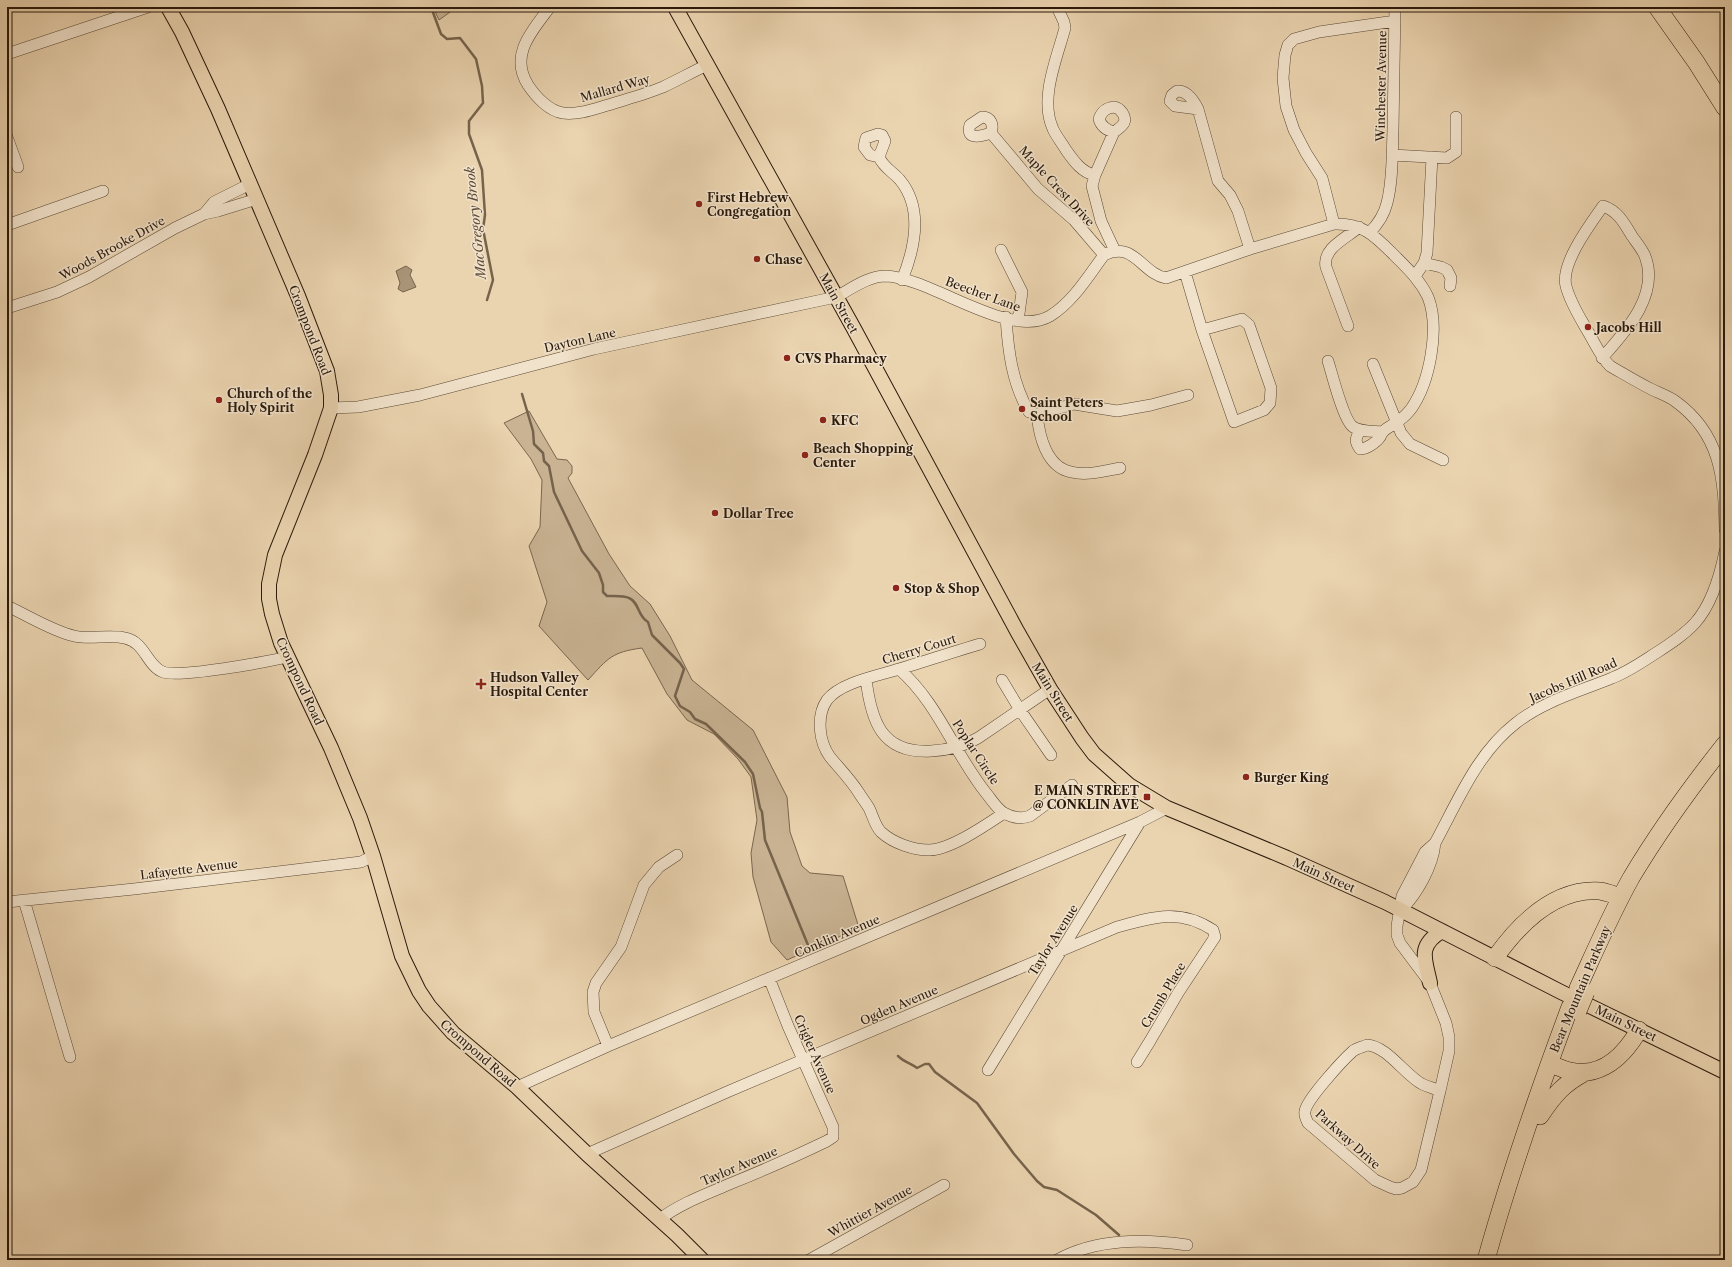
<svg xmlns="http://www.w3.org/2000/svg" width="1732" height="1267" font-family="'Libre Caslon Text',serif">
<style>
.green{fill:#c9b393;stroke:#7a664f}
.water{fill:#a99477;stroke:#76634c}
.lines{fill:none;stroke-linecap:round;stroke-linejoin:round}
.stream{stroke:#76634c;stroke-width:2.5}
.minor-casing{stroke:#5a4834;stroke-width:12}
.major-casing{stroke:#2a190b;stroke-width:16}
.highway-casing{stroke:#2a190b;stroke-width:18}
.minor{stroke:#f1e2cb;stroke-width:11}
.major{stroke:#ead3af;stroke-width:14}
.highway{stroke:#ead3af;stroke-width:17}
.highway-bridge-casing{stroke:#2a190b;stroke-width:18;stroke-linecap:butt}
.highway-bridge{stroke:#ead3af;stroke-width:17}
.poi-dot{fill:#8f2418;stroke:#f1e2cb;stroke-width:1.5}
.labels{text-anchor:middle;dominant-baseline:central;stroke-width:3;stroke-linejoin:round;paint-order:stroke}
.street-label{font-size:12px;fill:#2a190b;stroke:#f1e2cb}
.poi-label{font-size:12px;font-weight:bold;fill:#2a190b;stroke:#f1e2cb;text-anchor:start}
.water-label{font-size:13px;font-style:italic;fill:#5d4a36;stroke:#f1e2cb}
</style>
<rect width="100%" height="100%" fill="#ead3af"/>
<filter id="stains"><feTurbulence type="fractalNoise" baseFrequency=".005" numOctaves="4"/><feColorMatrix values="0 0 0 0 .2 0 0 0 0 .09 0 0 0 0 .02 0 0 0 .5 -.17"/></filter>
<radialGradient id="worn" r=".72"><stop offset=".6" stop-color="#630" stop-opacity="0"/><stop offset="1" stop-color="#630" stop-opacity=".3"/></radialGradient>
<path class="green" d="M433,7H457L439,20Z
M529,411L557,459L567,460L572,466V473L568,478L609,554L630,586L650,604L670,636L692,680L753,730L787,797L790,832L802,866L810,873L843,876L859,928L787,960L771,942L753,877L751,853L757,820L751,777L738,759L714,734L687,720L667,694L642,648C612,652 608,658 588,680L539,626L547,602L529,546L540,527L542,480L531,459L504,423Z"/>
<path class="water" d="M406,266L412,270L410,275L416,287L403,292L398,289L400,283L396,271Z"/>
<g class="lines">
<path class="stream" d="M431,7L441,34L447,39L460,38L476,59L482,86L483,103L469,121V134L482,170L485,215L483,229L493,280L487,300
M522,394L533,431L534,444L543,453L544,461L549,466L554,492L582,551L599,573L603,585V592L607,596C613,596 623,595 629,598C640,603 637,616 648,622L652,635L680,663L684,669L675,696L680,706L690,712L695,719L706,724L745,762L753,774L760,808L762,812L765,840L810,950
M898,1056C904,1062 910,1063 917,1068L925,1064H929L935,1072L977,1103L1014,1154L1037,1181L1044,1187L1057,1190L1096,1215L1119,1235"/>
<defs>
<path id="minor" d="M550,7C532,31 509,55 528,85C536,97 549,111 563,113C578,115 594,109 608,105C627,99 646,94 663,87C678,80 692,72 707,65
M1057,7L1064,22L1065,28C1057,58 1039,99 1053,129C1056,136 1062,143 1066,150C1073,160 1082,173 1095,175
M7,54L148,7
M1177,91C1187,90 1194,101 1198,109L1175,106L1170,101L1172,95Z
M1114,107C1120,108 1127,116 1124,123C1122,126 1117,130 1114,132C1106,130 1101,126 1099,119C1102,111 1106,108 1114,107Z
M1198,109L1218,181L1230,195L1238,211L1250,249
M982,117C991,117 994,125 991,133C982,136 965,141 970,125Z
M1114,132L1095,175L1092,186L1101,221L1115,251
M991,133L1038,189L1074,220L1104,255
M878,134L882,135L885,141L879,157L870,155L864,147L866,138Z
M7,137L18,167
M1392,155L1447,158L1456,152V117
M879,157C883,167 893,172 900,180C923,208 915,248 902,280
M204,214L214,202L250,184
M1334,224L1322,178L1306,153L1294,130L1286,106L1283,78L1285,55L1288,45L1294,39L1319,32L1395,21
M7,225L103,191
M1370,232C1378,224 1384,215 1387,203C1393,180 1392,154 1393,130C1394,89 1394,48 1395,7
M1001,250L1022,292L1018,321
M1424,263L1441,267L1447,270L1451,278L1450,286
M1185,272L1202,330
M1415,276L1424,263L1427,253L1432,157
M7,308L57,292L89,277L175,228L204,214L218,211L257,199
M1006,317C1008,350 1012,383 1029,412L1037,414L1074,404L1117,411L1151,405L1188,395
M1242,319L1249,325L1271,388L1270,403L1264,410L1234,422L1202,330Z
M1348,326L1326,267C1322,248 1347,238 1359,227
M1602,358C1626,331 1660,295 1645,256C1642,249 1636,242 1632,236C1624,223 1618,211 1603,206C1591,223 1560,264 1566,286C1570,302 1579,316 1587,330C1595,343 1600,356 1610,366C1624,374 1637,382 1651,389C1659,393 1668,396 1675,401C1721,434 1724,478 1725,530
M1328,361C1332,374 1343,418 1352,426C1359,432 1373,431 1382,432
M1373,364L1401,433L1410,444L1443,460
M331,408L358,407L420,395L594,349L836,297C851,289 868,276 886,276C932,278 1009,340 1050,316C1073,302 1089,275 1104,255C1134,240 1142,274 1166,278L1250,249L1334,224C1363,223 1375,236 1394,255C1407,268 1420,280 1428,297C1440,328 1430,382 1411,409C1407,414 1401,420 1395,423C1392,426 1386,428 1383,432C1381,433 1381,436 1380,437C1376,443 1366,449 1360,449C1354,441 1356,438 1360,430
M1037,414C1039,435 1046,467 1071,472C1087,476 1104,471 1120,468
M7,606C27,615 52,631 74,636C90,640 109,634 125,638C145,642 147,666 163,672C180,678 266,662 287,657
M980,644C953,652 926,661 899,669C878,676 841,682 827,700C816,716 819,742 830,757C840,769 851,780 859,793C862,798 866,803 869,808C873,816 875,826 881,832C893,843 913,850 929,850C950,850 986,825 1004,813
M899,669C938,703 954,753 986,793C991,799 997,809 1004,813C1013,818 1022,819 1030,816L1072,785
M866,679C871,720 881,754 931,751C948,750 963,747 978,738L1050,689
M1002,680L1020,710L1051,755
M24,900L70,1057
M7,902L134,889L361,862L373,856
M1401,910C1417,894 1433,866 1435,843
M1367,1045C1387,1046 1405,1075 1422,1084C1428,1087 1434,1088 1440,1091L1421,1170L1413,1182L1402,1188L1396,1189L1390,1187L1375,1180L1308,1123C1306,1119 1304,1115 1305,1111C1307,1099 1343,1060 1353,1051C1357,1048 1363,1047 1367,1045Z
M608,1046L594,1012L593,992L596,983L621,947L644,885L659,867L677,855
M988,1070L1140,822
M517,1087L608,1046L1140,822L1167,808
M1440,1091L1449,1051V1037L1446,1023L1430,983L1400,943L1397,935V926L1402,896L1425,852L1435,843C1458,801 1477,753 1516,723C1544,701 1578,692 1612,678C1628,672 1642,662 1656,653C1670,644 1684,635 1695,623C1712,604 1720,576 1725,551
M587,1154L727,1092L1117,927C1153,917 1180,908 1213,930L1215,937L1178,993L1150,1041L1137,1062
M660,1219C681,1203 707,1194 732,1183C764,1170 796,1156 827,1141L833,1137V1127L788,1026L769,978
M809,1260L944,1185
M1057,1260C1097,1238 1144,1239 1187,1245"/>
<path id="major" d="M168,7L182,32L218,109L298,296L327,371L331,395V408L315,455L275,555L269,584V599L272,614L281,643L331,748L360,818L373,856L402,956L419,991L429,1006L453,1033L517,1087L587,1154L677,1235L702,1260
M675,7L853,327L1017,631L1050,689L1082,738L1094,754L1129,785L1167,808L1287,858L1385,902L1561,992L1725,1072
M1430,983C1425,959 1417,946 1442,931"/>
<path id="highway" d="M1657,7L1696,62L1725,108
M1495,958C1519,924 1555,888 1600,891C1607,892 1614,895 1621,897
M1578,988C1595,951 1611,914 1631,878C1659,831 1691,787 1725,744
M1558,1067C1594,1083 1621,1061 1639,1030
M1540,1116C1554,1095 1563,1084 1586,1072
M1486,1260C1510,1174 1539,1090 1570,1007"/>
</defs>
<use href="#minor" class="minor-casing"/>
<use href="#major" class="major-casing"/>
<use href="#highway" class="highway-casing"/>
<use href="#minor" class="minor"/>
<use href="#major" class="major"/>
<use href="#highway" class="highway"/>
<defs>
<path id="highway-bridge" d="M1578,1011L1586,992"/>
</defs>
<use href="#highway-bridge" class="highway-bridge-casing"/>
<use href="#highway-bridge" class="highway-bridge"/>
</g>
<g class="poi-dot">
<circle cx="699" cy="204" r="4"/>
<circle cx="757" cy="259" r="4"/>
<circle cx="1588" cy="327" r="4"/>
<circle cx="787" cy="358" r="4"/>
<circle cx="219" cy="400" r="4"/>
<circle cx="1022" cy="409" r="4"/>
<circle cx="823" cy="420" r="4"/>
<circle cx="805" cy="455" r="4"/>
<circle cx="715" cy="513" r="4"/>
<circle cx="896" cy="588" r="4"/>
<path d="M479 678h4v4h4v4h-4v4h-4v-4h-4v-4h4z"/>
<circle cx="1246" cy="777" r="4"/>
<rect x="1143" y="793" width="8" height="8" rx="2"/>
</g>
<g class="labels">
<g class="street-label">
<text transform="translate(1381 86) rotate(-89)">Winchester Avenue</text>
<text transform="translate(615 88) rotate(-16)">Mallard Way</text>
<text transform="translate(1057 186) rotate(47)">Maple Crest Drive</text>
<text transform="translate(112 248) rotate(-29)">Woods Brooke Drive</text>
<text transform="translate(983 294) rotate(20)">Beecher Lane</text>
<text transform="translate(839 303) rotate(61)">Main Street</text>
<text transform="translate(310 330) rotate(69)">Crompond Road</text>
<text transform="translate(580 340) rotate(-13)">Dayton Lane</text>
<text transform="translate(919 649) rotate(-17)">Cherry Court</text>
<text transform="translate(1573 680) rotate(-23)">Jacobs Hill Road</text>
<text transform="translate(300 681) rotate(65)">Crompond Road</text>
<text transform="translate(1053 692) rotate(58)">Main Street</text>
<text transform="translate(976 752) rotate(57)">Poplar Circle</text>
<text transform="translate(189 869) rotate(-7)">Lafayette Avenue</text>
<text transform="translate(1324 875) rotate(24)">Main Street</text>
<text transform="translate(837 936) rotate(-23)">Conklin Avenue</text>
<text transform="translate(1053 940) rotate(-58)">Taylor Avenue</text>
<text transform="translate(1580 989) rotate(-67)">Bear Mountain Parkway</text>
<text transform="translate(1163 995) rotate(-59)">Crumb Place</text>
<text transform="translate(899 1005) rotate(-23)">Ogden Avenue</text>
<text transform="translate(1626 1023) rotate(26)">Main Street</text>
<text transform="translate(478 1053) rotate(41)">Crompond Road</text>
<text transform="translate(815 1054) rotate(66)">Crigler Avenue</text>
<text transform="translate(1348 1139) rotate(42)">Parkway Drive</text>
<text transform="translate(739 1166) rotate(-23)">Taylor Avenue</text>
<text transform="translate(870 1211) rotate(-29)">Whittier Avenue</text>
</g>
<g class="poi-label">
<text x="707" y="197">First Hebrew<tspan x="707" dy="14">Congregation</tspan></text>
<text x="765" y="259">Chase</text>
<text x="1596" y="327">Jacobs Hill</text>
<text x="795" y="358">CVS Pharmacy</text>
<text x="227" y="393">Church of the<tspan x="227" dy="14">Holy Spirit</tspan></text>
<text x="1030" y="402">Saint Peters<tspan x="1030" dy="14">School</tspan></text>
<text x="831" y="420">KFC</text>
<text x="813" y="448">Beach Shopping<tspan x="813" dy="14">Center</tspan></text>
<text x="723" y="513">Dollar Tree</text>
<text x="904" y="588">Stop &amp; Shop</text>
<text x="490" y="677">Hudson Valley<tspan x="490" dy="14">Hospital Center</tspan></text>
<text x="1254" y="777">Burger King</text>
<text x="1139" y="790" text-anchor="end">E MAIN STREET<tspan x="1139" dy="14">@ CONKLIN AVE</tspan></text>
</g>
<g class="water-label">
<text transform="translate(475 223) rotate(-96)">MacGregory Brook</text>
</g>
</g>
<rect width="1732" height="1267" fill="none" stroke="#ead3af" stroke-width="24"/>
<rect x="8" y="8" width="1716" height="1251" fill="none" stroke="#2a190b" stroke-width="2"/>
<rect x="12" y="12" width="1708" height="1243" fill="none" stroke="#2a190b"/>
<rect width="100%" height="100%" filter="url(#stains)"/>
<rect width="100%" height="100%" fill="url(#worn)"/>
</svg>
